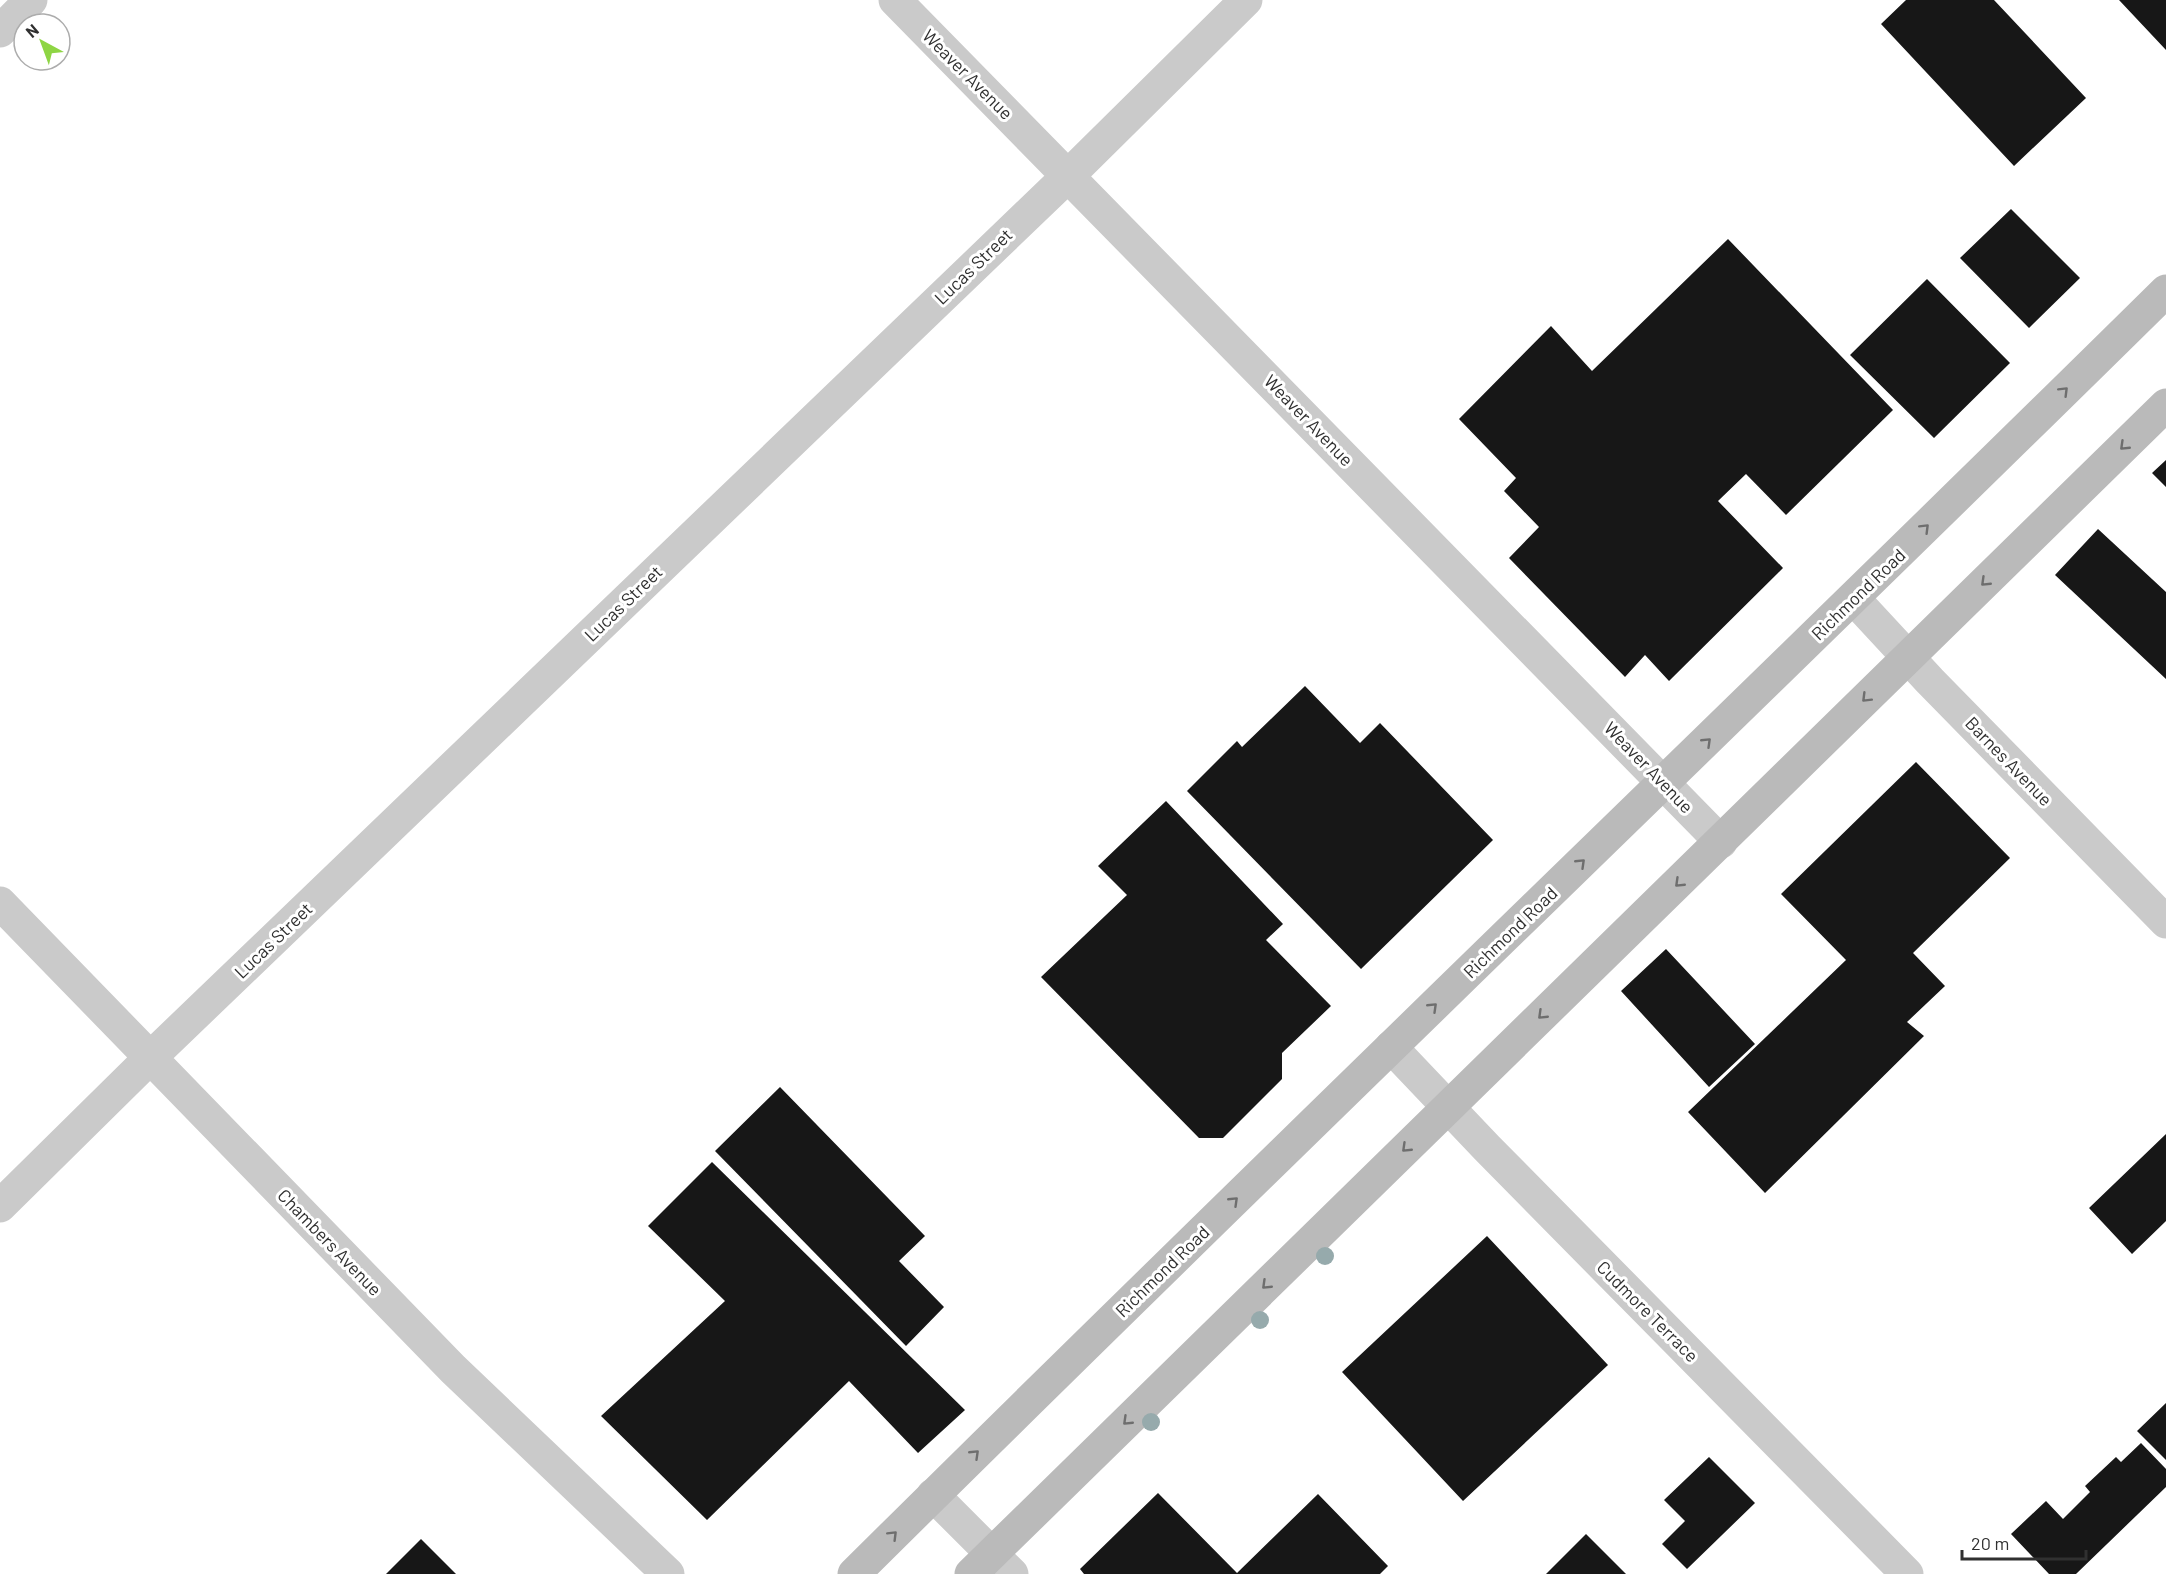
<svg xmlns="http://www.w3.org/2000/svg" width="2166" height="1574" font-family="Barlow,sans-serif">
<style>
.building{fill:#171717}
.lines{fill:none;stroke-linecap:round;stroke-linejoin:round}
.minor{stroke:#cacaca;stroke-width:33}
.secondary{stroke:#bababa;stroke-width:33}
.tree{fill:#96aaac}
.oneway{stroke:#6e6e6e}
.labels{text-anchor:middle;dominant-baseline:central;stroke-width:6;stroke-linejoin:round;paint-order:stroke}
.street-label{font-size:18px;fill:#303030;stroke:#fff}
</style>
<rect width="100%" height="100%" fill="#fff"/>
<path class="building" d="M1906,0H1994L2086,98L2014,166L1881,24Z
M2119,0H2166V50Z
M2011,209L2080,278L2029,328L1960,258Z
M1728,239L1893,410L1786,515L1746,474L1718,501L1783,568L1669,681L1645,655L1625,677L1509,558L1539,527L1504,491L1516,478L1459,419L1551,326L1592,371Z
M1927,279L2010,363L1934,438L1850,355Z
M2166,460V487L2152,473Z
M2098,529L2166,592V679L2055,575Z
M1305,686L1360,743L1380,723L1493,840L1361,969L1187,791L1237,741L1242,747Z
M1916,762L2010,858L1913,953L1945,986L1907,1022L1924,1036L1765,1193L1688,1112L1846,960L1781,894Z
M1166,801L1283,924L1266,940L1331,1006L1282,1053V1079L1223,1138H1199L1041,977L1127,895L1098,866Z
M1666,949L1755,1044L1709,1087L1621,991Z
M780,1087L925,1236L899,1261L944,1307L906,1346L715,1151Z
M2166,1134V1221L2132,1254L2089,1208Z
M712,1162L965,1410L918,1453L849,1381L707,1520L601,1416L725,1301L648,1226Z
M1487,1236L1608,1365L1463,1501L1342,1372Z
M2166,1403V1460L2137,1431Z
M2141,1443L2166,1469V1487L2076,1574H2049L2011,1534L2046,1501L2063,1519L2090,1492L2085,1486L2116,1457L2121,1462Z
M1709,1457L1755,1503L1687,1569L1662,1544L1685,1521L1664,1500Z
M1158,1493L1237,1573L1318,1494L1388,1566L1380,1574H1084L1080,1569Z
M1586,1534L1626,1574H1546Z
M421,1539L456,1574H386Z"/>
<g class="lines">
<path class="minor" d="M895,0L1721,842
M0,31L31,0
M1854,599L1930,681L2166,922
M0,903L453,1369L668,1574
M1391,1047L1487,1148L1907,1574
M0,1206L151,1057L1069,175L1246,0
M933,1495L1012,1574"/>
<path class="secondary" d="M854,1574C1288,1143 1730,721 2166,291
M971,1574L2166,405"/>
</g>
<g class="tree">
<circle cx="1325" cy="1256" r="9"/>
<circle cx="1260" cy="1320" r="9"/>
<circle cx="1151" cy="1422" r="9"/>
</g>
<defs><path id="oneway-chevron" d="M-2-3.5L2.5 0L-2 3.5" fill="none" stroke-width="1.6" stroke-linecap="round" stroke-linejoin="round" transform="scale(1.5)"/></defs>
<g class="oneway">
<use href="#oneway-chevron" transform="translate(2064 391) rotate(-45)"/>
<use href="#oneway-chevron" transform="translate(2124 446) rotate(136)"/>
<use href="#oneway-chevron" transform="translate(1925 528) rotate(-45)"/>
<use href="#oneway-chevron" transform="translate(1985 582) rotate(136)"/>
<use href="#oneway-chevron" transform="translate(1866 698) rotate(135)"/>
<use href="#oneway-chevron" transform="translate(1707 742) rotate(-44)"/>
<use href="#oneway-chevron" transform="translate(1581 863) rotate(-44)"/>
<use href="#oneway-chevron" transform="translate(1679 883) rotate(136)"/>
<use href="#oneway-chevron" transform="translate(1433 1007) rotate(-44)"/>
<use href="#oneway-chevron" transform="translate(1542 1015) rotate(136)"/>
<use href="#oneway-chevron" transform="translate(1406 1148) rotate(136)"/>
<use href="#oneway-chevron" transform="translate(1234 1201) rotate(-44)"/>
<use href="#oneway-chevron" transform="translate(1266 1285) rotate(136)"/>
<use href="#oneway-chevron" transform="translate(1127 1421) rotate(136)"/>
<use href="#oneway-chevron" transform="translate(975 1454) rotate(-44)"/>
<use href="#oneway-chevron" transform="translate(893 1535) rotate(-45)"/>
</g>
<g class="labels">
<g class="street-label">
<text transform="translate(968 74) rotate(45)">Weaver Avenue</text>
<text transform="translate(973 266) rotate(-44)">Lucas Street</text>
<text transform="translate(1309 420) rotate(46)">Weaver Avenue</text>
<text transform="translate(1858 594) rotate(-44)">Richmond Road</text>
<text transform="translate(623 603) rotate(-44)">Lucas Street</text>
<text transform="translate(2009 761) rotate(46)">Barnes Avenue</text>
<text transform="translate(1649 767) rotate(46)">Weaver Avenue</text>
<text transform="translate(1510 932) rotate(-44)">Richmond Road</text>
<text transform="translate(273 940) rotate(-44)">Lucas Street</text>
<text transform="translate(330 1242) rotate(46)">Chambers Avenue</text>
<text transform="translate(1162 1271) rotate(-44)">Richmond Road</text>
<text transform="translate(1648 1311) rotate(45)">Cudmore Terrace</text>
</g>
</g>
<g transform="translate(42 42) rotate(319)"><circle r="28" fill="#ffffff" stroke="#acacac" stroke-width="1.5"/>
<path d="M0-4.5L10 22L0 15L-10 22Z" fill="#8ed544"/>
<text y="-9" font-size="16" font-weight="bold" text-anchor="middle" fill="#303030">N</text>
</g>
<path d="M1962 1550v9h124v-9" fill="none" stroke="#303030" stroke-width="3"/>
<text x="1971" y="1550" font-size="18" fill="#303030" stroke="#ffffff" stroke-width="4.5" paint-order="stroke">20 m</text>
</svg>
